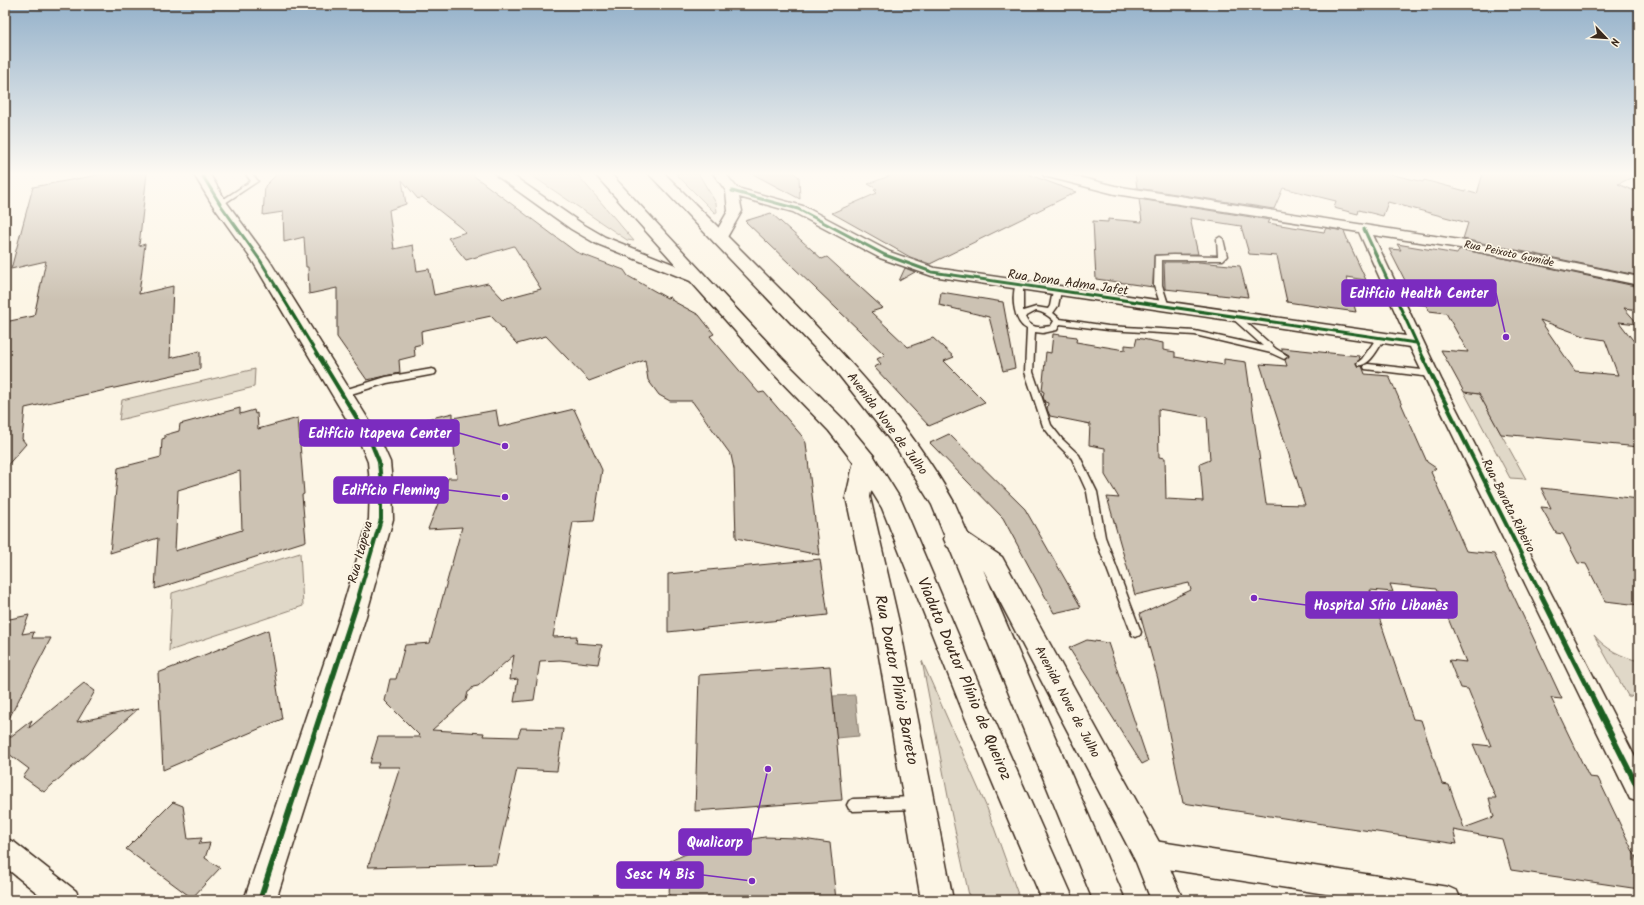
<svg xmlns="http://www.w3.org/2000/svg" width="1644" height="905" font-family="Kalam,sans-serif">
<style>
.green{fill:#e0d8c8;stroke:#8e8173}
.water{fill:#b7ad9e;stroke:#85796b}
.building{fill:#ccc2b3;stroke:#3b2a1e;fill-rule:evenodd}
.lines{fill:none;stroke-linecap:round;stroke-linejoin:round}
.lane-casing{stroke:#3b2a1e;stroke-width:3}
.street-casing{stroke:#3b2a1e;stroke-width:3}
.secondary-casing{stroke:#3b2a1e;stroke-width:3}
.primary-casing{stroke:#3b2a1e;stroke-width:3}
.lane{fill:#fcf5e5;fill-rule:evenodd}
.street{fill:#fcf5e5;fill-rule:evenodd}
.secondary{fill:#fcf5e5;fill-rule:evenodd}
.primary{fill:#fcf5e5;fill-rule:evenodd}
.cycleway-far2-casing{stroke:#fcf5e5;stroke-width:5}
.cycleway-far1-casing{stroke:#fcf5e5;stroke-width:6}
.cycleway-casing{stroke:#fcf5e5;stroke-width:8}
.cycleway-far2{stroke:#1b5e20;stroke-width:3}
.cycleway-far1{stroke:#1b5e20;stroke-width:4}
.cycleway{stroke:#1b5e20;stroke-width:5.5}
.labels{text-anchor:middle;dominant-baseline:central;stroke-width:3.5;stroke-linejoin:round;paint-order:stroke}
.far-street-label{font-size:11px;fill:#3b2a1e;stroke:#fcf5e5}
.street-label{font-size:13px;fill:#3b2a1e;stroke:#fcf5e5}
.near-street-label{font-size:16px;fill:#3b2a1e;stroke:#fcf5e5}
.leader{fill:none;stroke:#7b2cbf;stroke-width:1.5}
.callout-dot{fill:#7b2cbf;stroke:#fcf5e5;stroke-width:1.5}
.callout{fill:#7b2cbf;stroke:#7b2cbf;stroke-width:1.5}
.callout-label{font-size:14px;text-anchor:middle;font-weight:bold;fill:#fff}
</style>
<rect width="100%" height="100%" fill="#fcf5e5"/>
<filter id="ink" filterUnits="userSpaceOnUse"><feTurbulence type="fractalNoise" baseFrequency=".025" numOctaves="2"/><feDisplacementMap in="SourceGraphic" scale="8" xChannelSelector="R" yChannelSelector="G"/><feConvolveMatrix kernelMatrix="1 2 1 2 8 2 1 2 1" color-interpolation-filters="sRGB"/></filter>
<g filter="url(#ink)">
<path class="green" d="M528,173H576L634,241L627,240Z
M675,173H698L716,203L717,212L715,213Z
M255,369L254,387L119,420L122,400Z
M1464,392L1479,394L1526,479L1510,478Z
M300,553L303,606L169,651L172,593Z
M1594,635C1605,649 1622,657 1639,661V697L1628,696Z
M922,661L987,808L1020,900H970L950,807Z"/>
<path class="water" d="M855,695L859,736L836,738L833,696Z"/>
<path class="building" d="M108,173H147L139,246L145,244L139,294L173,286L170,358L200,351V369L25,408L22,439L26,444L5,468V322L34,316L46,261L11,269L33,187Z
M278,173H470L576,252L624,270L628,276L667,298L670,297L673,301L699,315L714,334L710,336L739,370L759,393L764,392L802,436L806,443L819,555L736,538L734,469L731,455L692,401H670L659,395L648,380L645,360L589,381L546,336L517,344L491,316L421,331L422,344L414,346L415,356L399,360L400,373L367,380L337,337V288L309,294L308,267H306L304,237L284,242L283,212L263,215L265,186ZM402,180L418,199L422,197L466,232L448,238L466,260L514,246L541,289L503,299L488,283L434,295L429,269L417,271L413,245L394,249L389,210L406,204Z
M751,173H794L799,177L800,199Z
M897,173H1025L1076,192L930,264L910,257L832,213L877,193L874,190L877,189L868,184Z
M1135,173H1386L1423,182L1424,180L1477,194L1483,173H1639V174L1618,184L1639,193L1636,275L1463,239L1468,223L1388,202L1383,216L1359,210L1358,214L1334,208L1336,201L1283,188L1274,209L1137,188Z
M1139,199L1270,220L1268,223L1324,232L1326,228L1344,231L1348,241L1347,243H1349L1366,280L1346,277L1356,312L1287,302L1277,256L1249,254L1241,226L1190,218L1198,254L1154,255L1153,287L1096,279L1093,221L1108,222V219L1142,222Z
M771,213L822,259L827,257L883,308L871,312L908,347L933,338L954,357L944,361L985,402L929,426L874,367L881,364L877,359L885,355L745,221Z
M1397,244L1457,254L1460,249L1635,286V289H1639V310L1624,308L1638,324L1619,322L1639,348V447L1501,434L1479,394L1464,392L1441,350L1468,352L1446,313L1429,311L1426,305L1417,304L1389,249L1401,250ZM1540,320L1587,337L1605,340L1618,375L1575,371Z
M1164,262H1199L1240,266L1248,297L1239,296V297L1165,289Z
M905,268L915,272L899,281Z
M941,292L1003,302L1015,368L1003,371L989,317L939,305Z
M1053,334L1077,337L1076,342L1125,350V345L1135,346L1137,338L1163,343V350L1175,352V357L1224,365V359L1246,362L1266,504L1305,505L1260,364L1287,366L1285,360L1289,355L1282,351V348L1359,356L1360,359L1356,364L1358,366H1362L1365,374L1389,376L1427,462L1436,468L1431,472L1466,551L1494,554L1562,699L1551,698L1589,777L1598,778L1639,864V889L1511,870L1502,839L1453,830L1457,844L1183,803L1158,679L1140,614L1191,590L1189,583L1135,595L1107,497L1119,498L1105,475V448L1089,445L1090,424L1050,416L1047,409L1048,403L1045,402L1043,397L1044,392L1042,391L1046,352L1051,353ZM1158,409L1207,417L1210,460L1200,464L1203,501L1166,499L1165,458L1159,457ZM1390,584L1436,589L1466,662L1449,660L1460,688L1468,689L1491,746L1473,744L1496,798H1489L1494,817L1464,828L1449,785L1442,784L1421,720L1413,719L1370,590L1393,592Z
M240,408V414L254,410L255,414L257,413L258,429L298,418L304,494L302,495L306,541L155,589L158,538L110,553L118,468L161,457L162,439L165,438V435L179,431L180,424ZM240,471L242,530L175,551L178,490Z
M574,409L602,470L594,521L573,522L553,637L577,636L576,643L602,645L598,664L560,660L540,661L534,700L514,702L518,679L510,680L514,655L478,686L473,687L470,691L468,692L466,700L432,730L484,733L483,736L518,737L521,728L563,729L557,771L517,769L496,864L368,867L400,767H377L379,763H370L378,737H421L385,701L390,679H396L405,645L430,643L462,527L428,529L448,478H457L453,436L428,441L427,419L453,413V418L496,410L499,427Z
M949,434L1025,509L1081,607L1054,613L1003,518L930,443Z
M1541,488L1639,499V605L1605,601L1586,564L1578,563L1563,534L1556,533L1541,507L1551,508Z
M820,559L828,615L668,632V574Z
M29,615L22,634L34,632L32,638H51L5,726V620Z
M268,630L282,719L163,770L158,673Z
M1087,640L1108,643L1148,761L1142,764L1069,648Z
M830,666L842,800L695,811L699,675Z
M84,683L95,691L77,722L138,709L44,792L23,777L29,769L5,751V741L32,720L29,728Z
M173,802L183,806L188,839L202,838L199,844L210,843L205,858L220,868L192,898L126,849Z
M765,837L796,838L830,843L836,900H669L670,861L686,854L721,844Z"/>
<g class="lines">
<defs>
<path id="lane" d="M245,173H251L258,181L222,205H218V203L251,181Z
M1220,237L1223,239L1227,256L1223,260H1162V285L1169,307L1165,309H1162L1154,285L1155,256L1173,255L1218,256L1217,239Z
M1016,284H1022L1023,286V311L1036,307L1048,309L1050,306L1053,291L1057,289L1061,291L1058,306L1053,313L1060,319L1108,326L1195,331L1263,346L1231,317L1235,315H1238L1276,349L1288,356L1284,359L1271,353L1195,335L1108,330L1060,324L1057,330L1043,333L1035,332L1033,372L1051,425L1062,439L1079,455L1097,492L1105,537L1141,632L1140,635L1136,637L1132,635L1131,632L1095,537L1087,492L1072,459L1056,443L1043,426L1025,372L1027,329C1014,323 1011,297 1016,284ZM1036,311C1043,312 1049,316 1054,321L1051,326C1040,328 1030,329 1025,317Z
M1378,336H1384L1385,338C1379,347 1370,367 1358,365L1357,363L1362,359Z
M1368,364L1431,371L1435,374L1431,377L1365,369L1364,367L1365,365Z
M432,369L435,370L436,372L435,374L387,383L341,397L337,394L338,392L386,377Z
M916,797L920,799L922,803L920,807L916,809L853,811L849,809L847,805L849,801L853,799Z"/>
<path id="street" d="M495,173H509L581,223L605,237L703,276L705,279L703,282L698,283L693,282L595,243L571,229L497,176Z
M713,173H725L737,188L803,206L890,252L935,268L1406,336L1359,232L1115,194L1044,176L1042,173H1062L1115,186L1460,240L1639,277V285L1460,248L1373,235L1441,379L1639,765V802L1630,799L1410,347L932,276L880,258L793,212L739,197L742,211L726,239L724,242L719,243L714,242L712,239L728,211L726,191Z
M5,838L14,842L76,891L80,900H46L5,867Z
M1148,840L1448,887L1457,891L1461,900H1364L1148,866L1139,862L1135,853L1139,844Z"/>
<path id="secondary" d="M193,173H209L227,203L269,260L378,435L390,462L392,483L393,519L366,616L276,900H244L340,616L369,519L370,483L368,462L359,440L252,260L212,204Z
M865,453L873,455L876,461L870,497L900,627L953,900H921L874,627L846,497L854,461L857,455Z
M956,530L965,532L1002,557L1159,842L1183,900H1151L1136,862L984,571L947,546L944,539L947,532Z"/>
<path id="primary" d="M594,173H610L783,359L845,421L873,455L901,500L993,717L1074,900H1042L965,717L882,508L857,467L829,431L769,369Z
M648,173H664C704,213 744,253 784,293C847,357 911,424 955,504L1125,900H1093L932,505L897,449L831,365Z"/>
</defs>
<use href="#lane" class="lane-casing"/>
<use href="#street" class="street-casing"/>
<use href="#secondary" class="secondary-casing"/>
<use href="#primary" class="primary-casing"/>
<use href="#lane" class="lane"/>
<use href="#street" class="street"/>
<use href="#secondary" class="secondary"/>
<use href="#primary" class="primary"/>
<defs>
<path id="cycleway-far2" d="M201,173L220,204L260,260L320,359
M732,191L798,209L885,255L932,272L1416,343
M1364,229L1424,359"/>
<path id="cycleway-far1" d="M320,358L370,440L379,462L381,483V519L358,598
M1423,358L1543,598"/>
<path id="cycleway" d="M1542,597L1639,790
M260,900L359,597"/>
</defs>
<use href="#cycleway-far2" class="cycleway-far2-casing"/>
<use href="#cycleway-far1" class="cycleway-far1-casing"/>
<use href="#cycleway" class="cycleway-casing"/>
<use href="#cycleway-far2" class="cycleway-far2"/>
<use href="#cycleway-far1" class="cycleway-far1"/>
<use href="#cycleway" class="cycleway"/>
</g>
</g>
<linearGradient id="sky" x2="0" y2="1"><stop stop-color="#94b1ca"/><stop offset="0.58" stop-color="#fefaf3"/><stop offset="1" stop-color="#fefaf3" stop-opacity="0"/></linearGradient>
<rect width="1644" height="300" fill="url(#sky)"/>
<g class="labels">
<g class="far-street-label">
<text transform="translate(1509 254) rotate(12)">Rua Peixoto Gomide</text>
</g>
<g class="street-label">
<text transform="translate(1068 283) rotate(8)">Rua Dona Adma Jafet</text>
<text transform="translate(887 424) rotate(53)">Avenida Nove de Julho</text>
<text transform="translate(1508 506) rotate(63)">Rua Barata Ribeiro</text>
<text transform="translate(361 552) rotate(-75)">Rua Itapeva</text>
<text transform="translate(1067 702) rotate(62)">Avenida Nove de Julho</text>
</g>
<g class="near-street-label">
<text transform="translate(964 679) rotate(67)">Viaduto Doutor Plínio de Queiroz</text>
<text transform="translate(896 680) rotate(79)">Rua Doutor Plínio Barreto</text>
</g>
</g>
<path class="leader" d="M1506 337L1496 293M505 446L459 433M505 497L448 490M1254 598L1306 605M768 769L751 842M752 881L703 875"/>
<g class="callout-dot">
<circle cx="1506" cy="337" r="4"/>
<circle cx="505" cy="446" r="4"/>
<circle cx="505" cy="497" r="4"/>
<circle cx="1254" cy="598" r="4"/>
<circle cx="768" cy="769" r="4"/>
<circle cx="752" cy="881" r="4"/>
</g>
<g class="callout">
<rect x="1342" y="280" width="154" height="26" rx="4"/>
<rect x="300" y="420" width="159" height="26" rx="4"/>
<rect x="334" y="477" width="114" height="26" rx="4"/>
<rect x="1306" y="592" width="151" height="26" rx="4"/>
<rect x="679" y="829" width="72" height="26" rx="4"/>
<rect x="617" y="862" width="86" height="26" rx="4"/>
</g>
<g class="callout-label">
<text x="1419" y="298">Edifício Health Center</text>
<text x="380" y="438">Edifício Itapeva Center</text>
<text x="391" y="495">Edifício Fleming</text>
<text x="1381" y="610">Hospital Sírio Libanês</text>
<text x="715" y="847">Qualicorp</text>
<text x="660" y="879">Sesc 14 Bis</text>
</g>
<rect width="1644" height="905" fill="none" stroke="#fcf5e5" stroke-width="20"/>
<rect x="10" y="10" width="1624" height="885" fill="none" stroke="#3b2a1e" stroke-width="1.5" filter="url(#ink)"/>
<g transform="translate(1606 38) rotate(115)" stroke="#fcf5e5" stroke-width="3" paint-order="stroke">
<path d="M0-3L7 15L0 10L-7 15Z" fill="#3b2a1e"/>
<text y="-6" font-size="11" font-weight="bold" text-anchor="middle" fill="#3b2a1e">N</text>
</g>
</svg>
